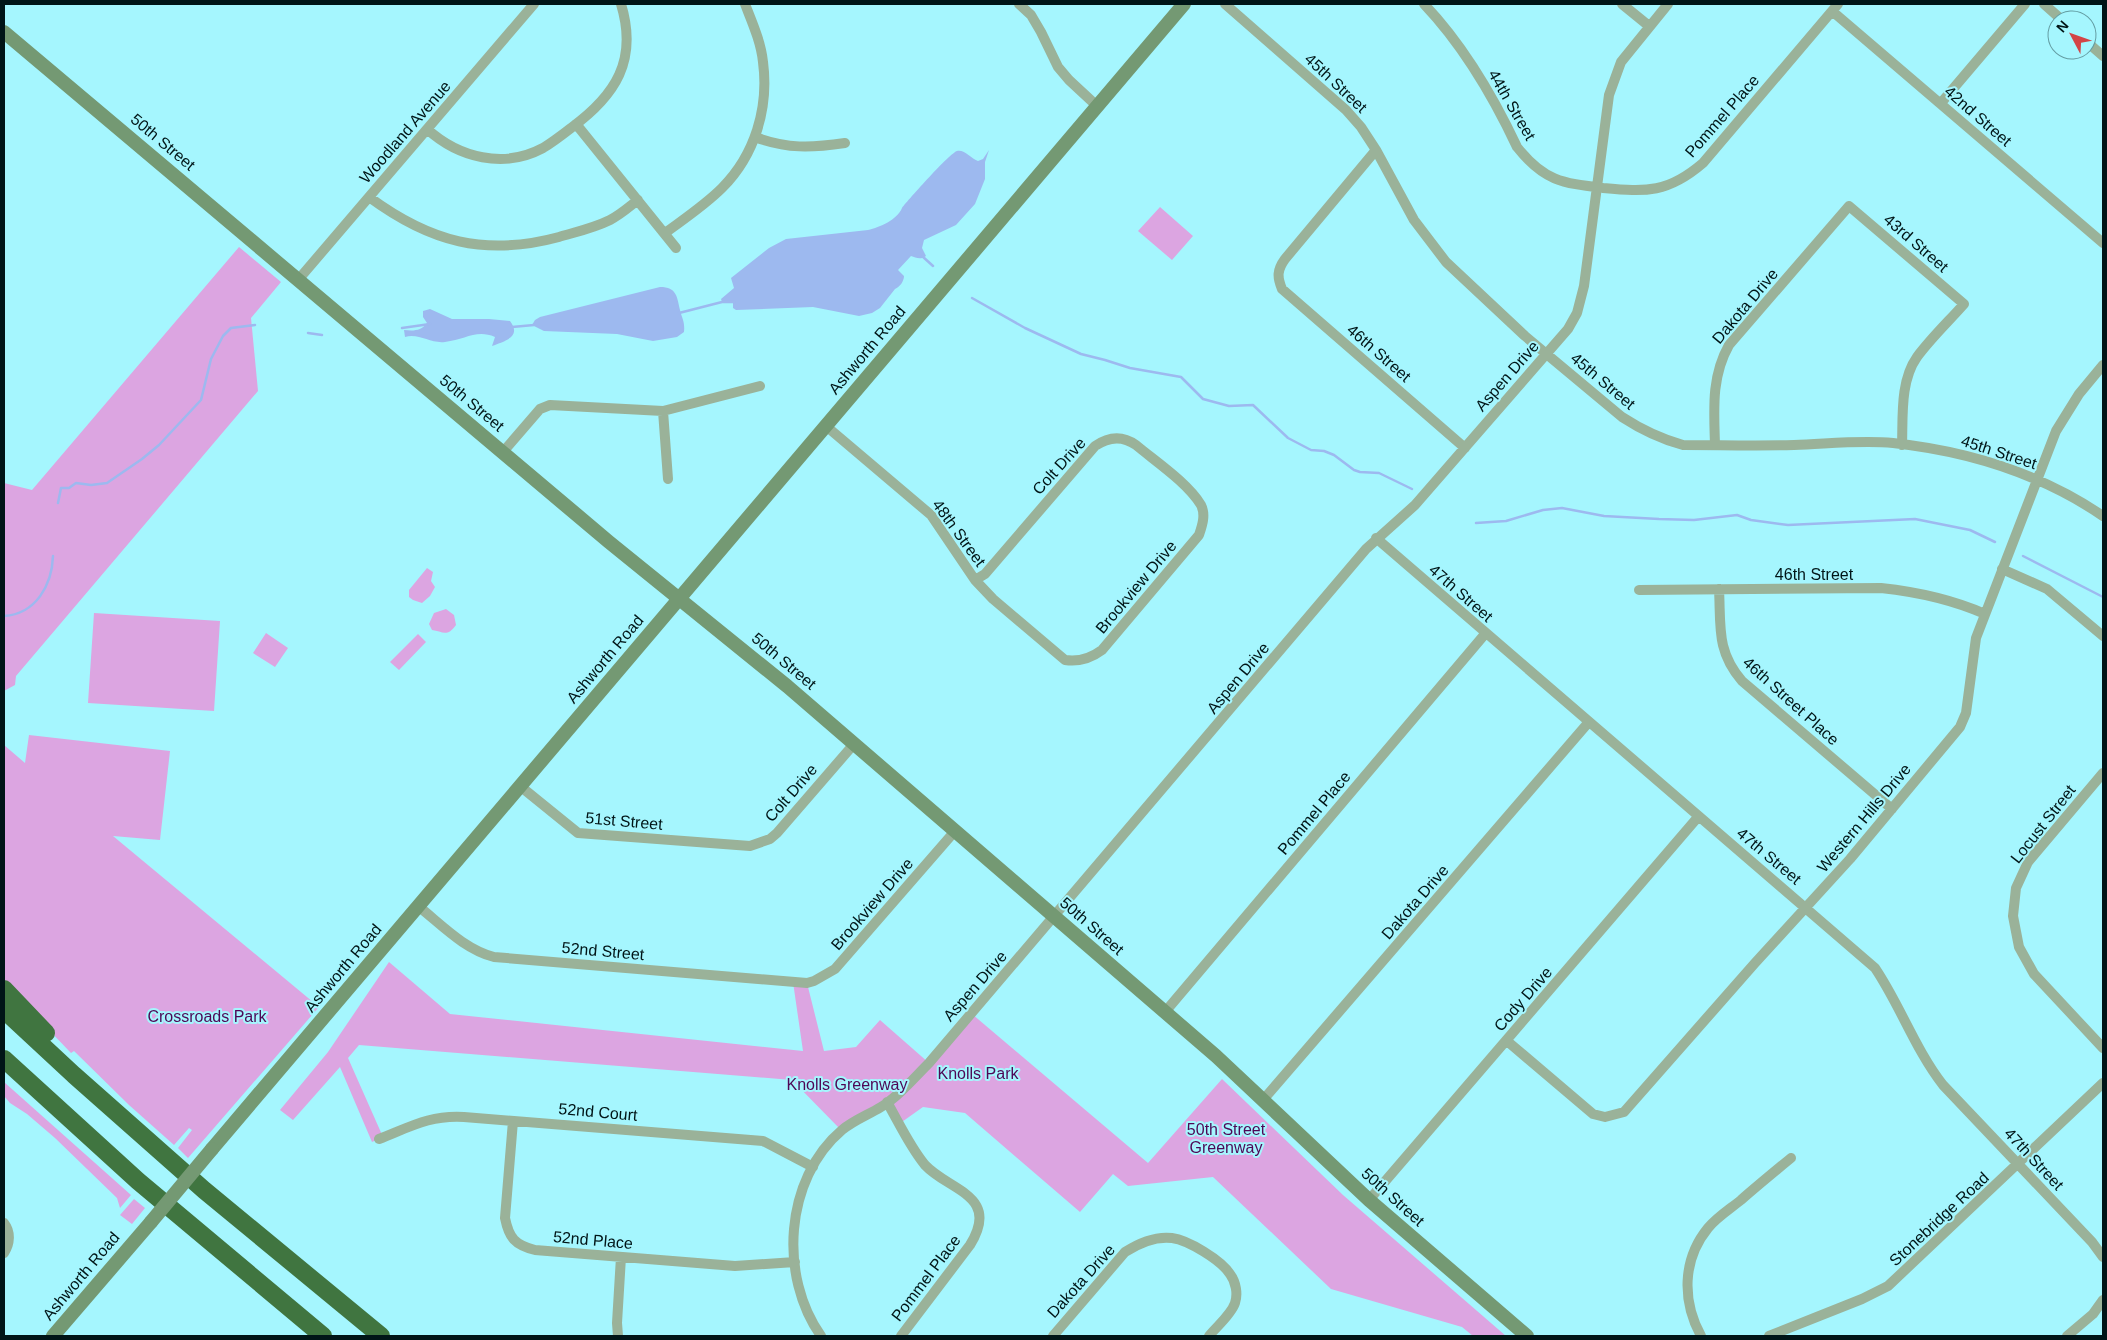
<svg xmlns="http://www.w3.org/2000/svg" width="2107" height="1340" font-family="Helvetica,sans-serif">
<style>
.green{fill:#dca5e1}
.water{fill:#9db9ef}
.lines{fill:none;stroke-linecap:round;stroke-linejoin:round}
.stream{stroke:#9db9ef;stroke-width:2.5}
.street{stroke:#9ab299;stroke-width:10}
.secondary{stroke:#749973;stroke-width:14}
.highway{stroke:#407540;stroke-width:18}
.secondary-bridge{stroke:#749973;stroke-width:14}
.labels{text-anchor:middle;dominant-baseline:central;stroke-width:4;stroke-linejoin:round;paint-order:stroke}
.street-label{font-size:16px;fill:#001517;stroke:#a5f6fe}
.park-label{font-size:16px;fill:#4e0755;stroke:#a5f6fe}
</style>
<rect width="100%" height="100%" fill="#a5f6fe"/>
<path class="green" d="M1160,207L1193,236L1172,260L1138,231Z
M239,247L281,282L251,318L258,391L16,676L15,685L4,691V483L32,490Z
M427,568L433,572L431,581L435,587L430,596L422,603L413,600L409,597V590Z
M446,609L454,615L456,625C447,638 442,631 432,630L429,624L434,613Z
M94,613L220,621L214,711L88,703Z
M266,633L288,648L275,667L253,653Z
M418,634L426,642L399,670L390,662Z
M29,735L170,751L160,840L113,836L319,1007L188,1158L178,1148L192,1130L189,1128L174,1145L129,1105L74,1051L71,1053L4,983V745L25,763Z
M389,962L450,1014L803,1051L793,982L807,983L824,1051L856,1047L880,1020L929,1063L972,1014L1148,1163L1222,1079L1343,1195L1506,1336H1473L1462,1327L1331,1289L1213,1177L1128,1186L1113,1174L1080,1212L965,1113L923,1107L899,1124L887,1102L841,1130L792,1080L359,1045L348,1058L383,1137L372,1142L340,1067L293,1120L280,1110L328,1052Z
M4,1082L131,1195L120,1208L117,1198L55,1138L27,1114L10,1103L4,1096Z
M134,1199L145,1208L132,1224L120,1215Z"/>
<path class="water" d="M989,150L985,162V179L975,204L956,225L924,240L922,248L926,256C921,260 916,258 911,256L898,270L904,276C904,281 900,287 895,289L880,308L872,313L859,316L813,307L736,310L733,308V302H722L721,299L734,288L731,278L769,248L786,239L868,230C880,227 897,220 902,208C909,199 950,153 957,151C964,149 972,159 978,161L983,159Z
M660,287C677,287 677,297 680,310C682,319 685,321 684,332L677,337L653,341L617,334L544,331L532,325L535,320L540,317Z
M430,309L452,319H489L510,321C522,337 505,341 492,346L495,337C476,329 465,340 445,342C431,344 419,333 405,337L404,330C414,331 421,331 427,323L423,317V311Z"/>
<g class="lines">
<path class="stream" d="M922,256L933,266
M972,298L1025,328L1081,354L1105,360L1130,368L1181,377L1203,399L1229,406L1253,405L1288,438L1311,450L1324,451L1334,455L1354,470L1360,472L1379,473L1412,489
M679,313L722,302H734
M512,327L534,325
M402,328L430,324
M308,333L322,335
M58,503L61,488H69L76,483L91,485L107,483L142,459L159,445L201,400L211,359L223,336L231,328L255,325
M1476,523L1506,521L1543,510L1562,508L1604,516L1659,519L1694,520L1737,515L1751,520L1788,525L1915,519L1970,530L1995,542
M2023,556L2103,597
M4,616C36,614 52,585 53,556"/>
<path class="street" d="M1019,4L1031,15L1041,32L1058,67L1069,80L1097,106
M1225,4L1346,110L1361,127L1376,150L1414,220L1446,262L1525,336L1622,417C1642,430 1661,439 1683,445C1720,445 1757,446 1794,445C1827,444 1860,440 1893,443C1967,451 2041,474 2103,516
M1424,4C1463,45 1493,96 1517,147C1544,181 1562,183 1603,188C1647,192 1668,193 1703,163L1838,4
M1622,4L1649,26
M2044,4L2062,20
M1832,11L2103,243
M2087,42L2103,56
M1941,103L2025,4
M576,124L676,248
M427,129C459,158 504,169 543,148C553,142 562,135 571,128C616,95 638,60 621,4
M755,137C787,149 811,148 845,143
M1376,150L1285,259C1277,270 1277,277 1282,289L1465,448
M369,197C430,242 485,257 559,237C576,232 594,228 610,220C620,215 629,207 638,200
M665,233C684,219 705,205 722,188C755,155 769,108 763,62C761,42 752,22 745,4
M298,280L534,4
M663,411L668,479
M826,426L931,515L975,580L993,599L1065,660C1079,662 1090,659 1102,650L1199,535C1202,526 1206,515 1201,505C1188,483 1155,461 1136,445C1122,435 1108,437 1095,446L985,574L975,580
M1715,445C1714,410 1711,377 1729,345L1849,206L1964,304C1949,321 1931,338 1917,357C1900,381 1903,416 1902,445
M503,452L540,409L550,405L663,411L760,386
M1376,538L1875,968C1900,1005 1915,1049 1943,1085L2092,1242L2103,1257
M2002,569L2047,589L2103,636
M1719,589C1721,626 1716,651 1742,681L1892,809
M1639,590L1881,588C1918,592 1951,599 1985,614
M2103,773L2028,862L2016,888L2013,916L2019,947L2034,974L2103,1048
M520,786L578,833L750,846L770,839L777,833L854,744
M418,906C442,925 464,949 494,957L807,983L814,981L835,969L955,831
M1165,1012L1485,634
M1507,1041L1593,1114L1605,1117L1624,1112L1755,963L1850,859L1960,727L1966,713L1976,638L2056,431L2079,394L2103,365
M1263,1100L1588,723
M887,1102C899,1123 910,1147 925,1165C949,1191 1001,1195 970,1245L901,1336
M513,1121L505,1218C509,1238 515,1245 535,1250L735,1266L795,1262
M379,1139C410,1127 429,1115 464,1117L763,1141L813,1167
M1369,1200L1698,817
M4,1223C11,1232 10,1244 4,1253
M618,1336L617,1323L621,1257
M821,1336C779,1277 784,1179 842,1130C854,1120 868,1115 881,1107C899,1096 914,1078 929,1063L1366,549L1415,505L1568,329L1577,313L1584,286L1609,95L1621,62L1668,4
M1053,1336L1125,1252C1139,1243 1155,1236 1172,1238C1188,1240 1221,1260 1230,1274C1236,1282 1238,1294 1235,1303C1231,1315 1216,1327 1209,1336
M1701,1336C1682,1301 1682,1260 1708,1228C1717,1217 1730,1209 1741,1200C1757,1186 1774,1172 1791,1158
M1769,1336L1862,1299L1888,1286L2103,1083
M2067,1336L2093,1314L2103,1300"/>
<path class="secondary" d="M4,32L609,542L787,686L1216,1056L1369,1200L1527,1336
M212,1149L1184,4
M53,1336L151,1222"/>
<path class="highway" d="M4,989L46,1033
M4,1010L74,1075L204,1190L381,1336
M4,1059L138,1181L323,1336"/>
<path class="secondary-bridge" d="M151,1222L212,1149"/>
</g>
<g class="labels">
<g class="street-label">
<text transform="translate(1336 83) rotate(43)">45th Street</text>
<text transform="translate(1512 105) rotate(60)">44th Street</text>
<text transform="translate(1722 116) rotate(-49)">Pommel Place</text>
<text transform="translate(1978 116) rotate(41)">42nd Street</text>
<text transform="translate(405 132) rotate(-49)">Woodland Avenue</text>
<text transform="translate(163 142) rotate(40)">50th Street</text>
<text transform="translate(1916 243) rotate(41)">43rd Street</text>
<text transform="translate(1745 306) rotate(-50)">Dakota Drive</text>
<text transform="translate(867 350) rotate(-50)">Ashworth Road</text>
<text transform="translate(1379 353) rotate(41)">46th Street</text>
<text transform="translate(1507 376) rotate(-49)">Aspen Drive</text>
<text transform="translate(1603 381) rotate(40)">45th Street</text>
<text transform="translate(472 403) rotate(40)">50th Street</text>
<text transform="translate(1999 452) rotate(18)">45th Street</text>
<text transform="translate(1059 466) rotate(-48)">Colt Drive</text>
<text transform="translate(959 533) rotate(54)">48th Street</text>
<text x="1814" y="574">46th Street</text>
<text transform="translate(1136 587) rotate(-50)">Brookview Drive</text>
<text transform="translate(1461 593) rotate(41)">47th Street</text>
<text transform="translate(605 659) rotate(-50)">Ashworth Road</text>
<text transform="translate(784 661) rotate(40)">50th Street</text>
<text transform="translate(1238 678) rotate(-50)">Aspen Drive</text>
<text transform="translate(1791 701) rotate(42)">46th Street Place</text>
<text transform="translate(791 793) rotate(-49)">Colt Drive</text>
<text transform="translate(1314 813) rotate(-50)">Pommel Place</text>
<text transform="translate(1864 818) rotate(-50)">Western Hills Drive</text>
<text transform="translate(624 821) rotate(5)">51st Street</text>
<text transform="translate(2043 824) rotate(-52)">Locust Street</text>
<text transform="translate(1769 856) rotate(40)">47th Street</text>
<text transform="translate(1415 902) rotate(-49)">Dakota Drive</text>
<text transform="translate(872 904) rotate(-49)">Brookview Drive</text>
<text transform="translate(1092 926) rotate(41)">50th Street</text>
<text transform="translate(603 951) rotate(5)">52nd Street</text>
<text transform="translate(343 968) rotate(-50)">Ashworth Road</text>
<text transform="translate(975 986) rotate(-49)">Aspen Drive</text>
<text transform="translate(1523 999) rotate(-49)">Cody Drive</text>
<text transform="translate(598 1112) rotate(5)">52nd Court</text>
<text transform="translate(2034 1159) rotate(47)">47th Street</text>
<text transform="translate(1393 1197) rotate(42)">50th Street</text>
<text transform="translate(1939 1219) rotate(-43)">Stonebridge Road</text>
<text transform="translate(593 1240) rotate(5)">52nd Place</text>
<text transform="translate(81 1276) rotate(-50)">Ashworth Road</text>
<text transform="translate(926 1278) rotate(-53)">Pommel Place</text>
<text transform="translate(1081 1281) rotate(-48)">Dakota Drive</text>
</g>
<g class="park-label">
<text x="207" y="1016">Crossroads Park</text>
<text x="978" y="1073">Knolls Park</text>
<text x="847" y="1084">Knolls Greenway</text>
<text x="1226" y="1129">50th Street<tspan x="1226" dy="18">Greenway</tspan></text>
</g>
</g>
<rect width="2107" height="1340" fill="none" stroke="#001517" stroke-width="10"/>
<g transform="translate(2072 35) rotate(311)"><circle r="24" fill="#a5f6fe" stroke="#639ca2"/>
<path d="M0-4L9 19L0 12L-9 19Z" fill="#d34446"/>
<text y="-8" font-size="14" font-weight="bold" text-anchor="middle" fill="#001517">N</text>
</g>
</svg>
